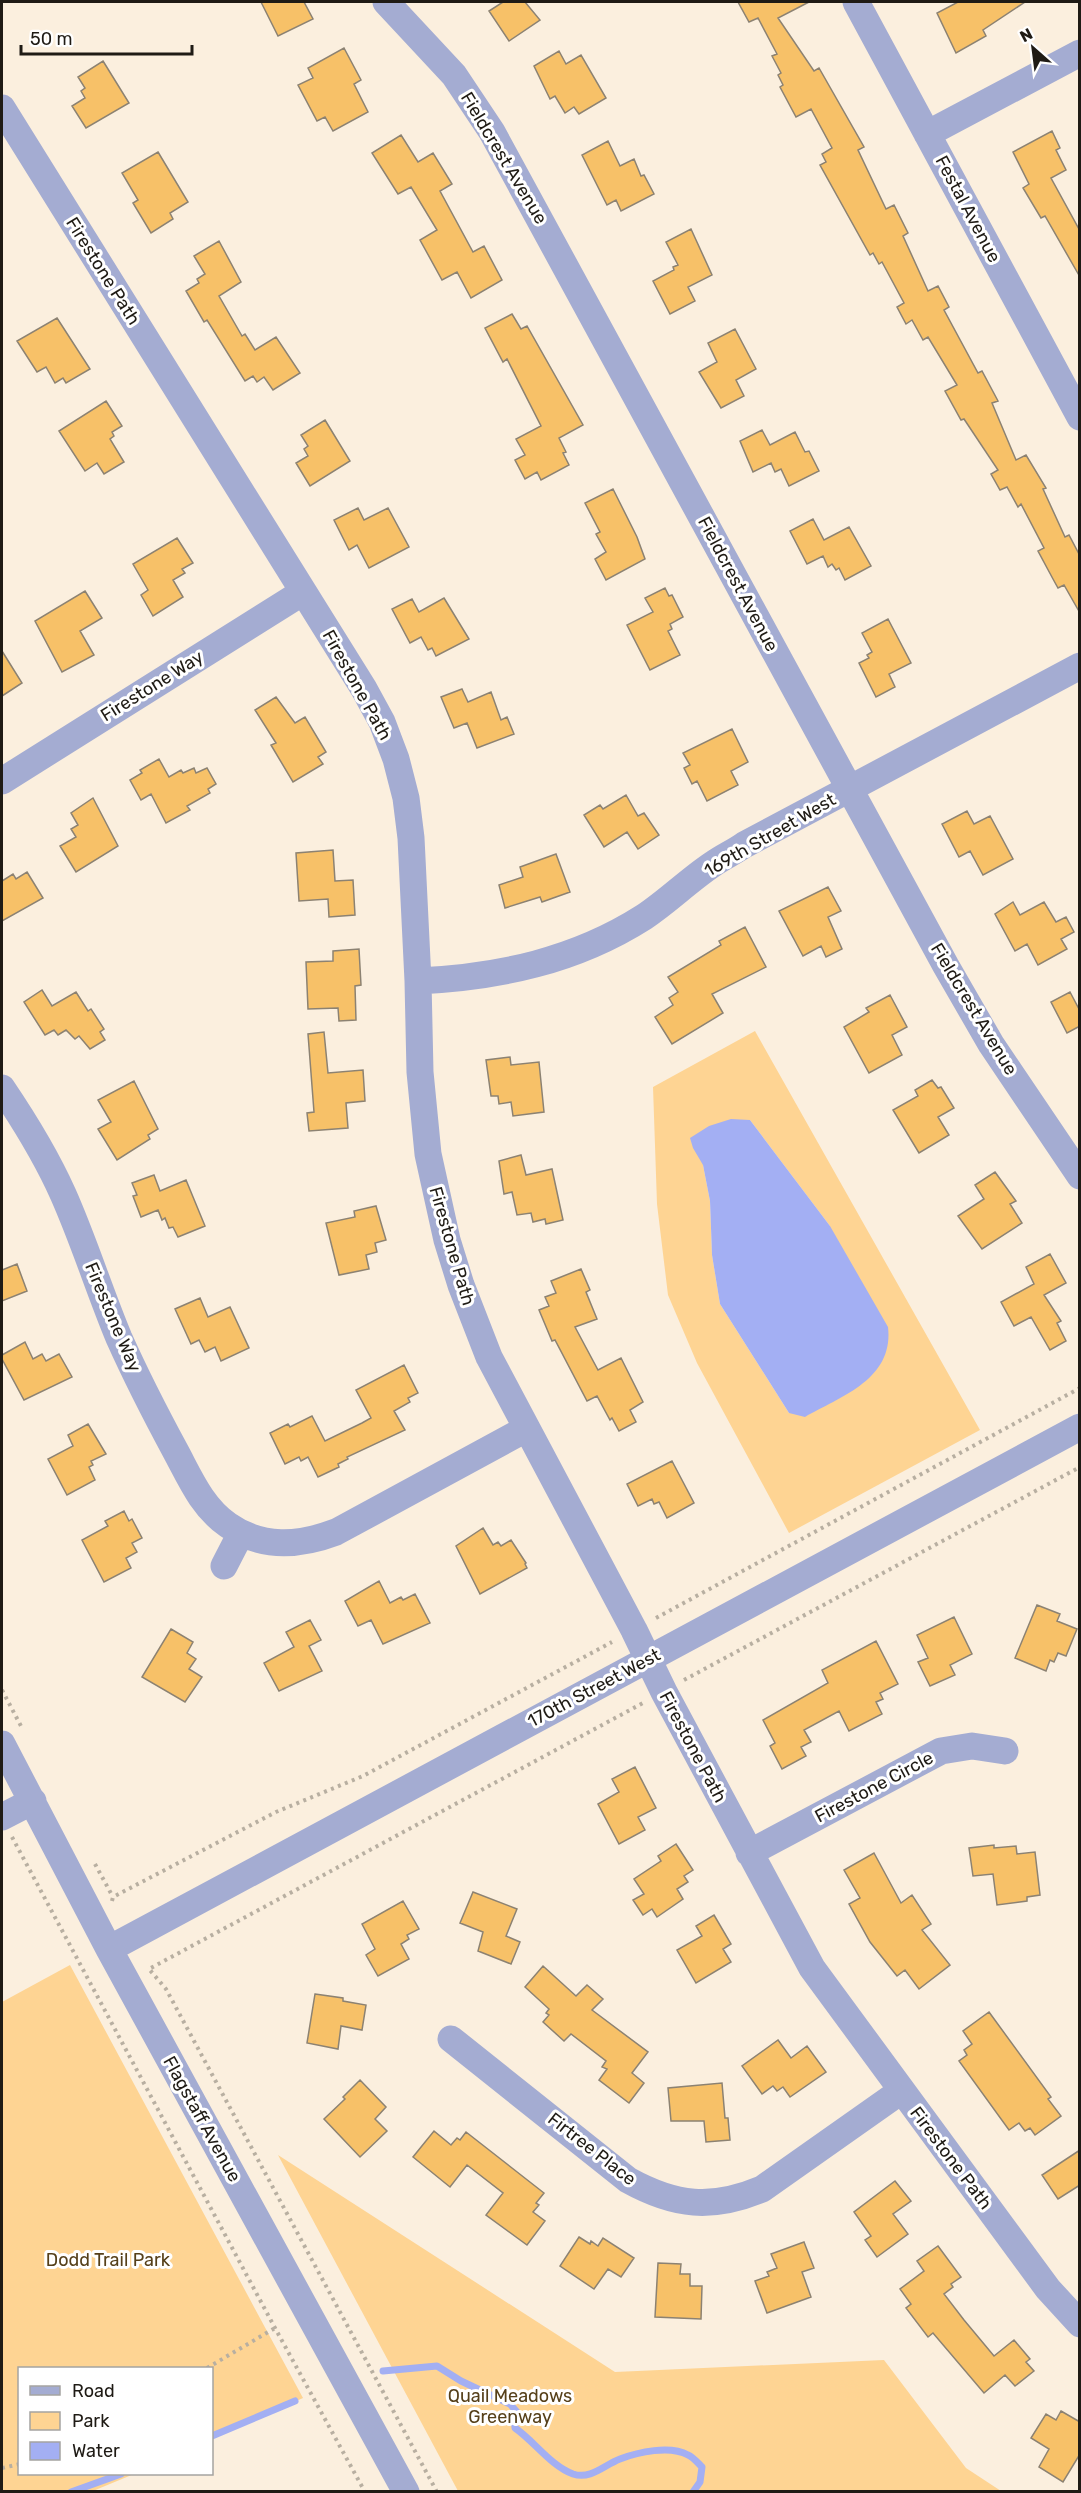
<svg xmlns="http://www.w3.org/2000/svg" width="1081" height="2493" font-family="Rubik,sans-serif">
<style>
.green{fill:#fed493;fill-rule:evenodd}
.water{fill:#a3aff3}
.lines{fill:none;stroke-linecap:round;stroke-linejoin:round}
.stream{stroke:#a3aff3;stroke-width:7}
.building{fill:#f7c168;stroke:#8c8272;stroke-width:1.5}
.path{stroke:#b8afa1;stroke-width:4;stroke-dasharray:3 4.5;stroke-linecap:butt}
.minor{stroke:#a4acd2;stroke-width:27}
.labels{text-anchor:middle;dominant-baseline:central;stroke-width:6;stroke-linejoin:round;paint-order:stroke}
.street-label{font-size:18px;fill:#1f1b15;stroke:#fff}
.park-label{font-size:18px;fill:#56401a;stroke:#fff}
</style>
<rect width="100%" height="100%" fill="#fbefde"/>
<path class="green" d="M755,1031L980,1430L789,1533L697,1363L668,1295L657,1204L653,1087ZM750,1120L830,1226L789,1413L720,1304L712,1255L710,1201L703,1165Z
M70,1965L303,2398L212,2439V2368H20V2474H134L93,2491H2V2002Z
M278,2155L615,2372L884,2360L966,2468L1001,2491H458Z"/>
<path class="water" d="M731,1119L750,1120L830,1226L888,1327C894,1379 842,1396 805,1417L789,1413L720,1304L712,1255L710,1201L703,1165L693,1148L690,1138L709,1126Z"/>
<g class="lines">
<path class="stream" d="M383,2371L437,2366L461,2381L510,2404L517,2412L514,2418L515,2428C534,2441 551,2466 573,2474C591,2480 604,2465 620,2459C638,2452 670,2445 688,2455C693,2457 698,2463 702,2467L700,2482L693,2492
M212,2436L295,2401
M71,2492L121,2474"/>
</g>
<path class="building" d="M261,2H304L313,19L278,36Z
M503,2H525L540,20L509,41L489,11Z
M738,2H809L778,18L814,71L819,68L864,147L858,150L886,209L894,205L908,233L903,236L928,291L938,286L949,307L944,310L978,373L982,371L998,401L992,403L1016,460L1026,455L1046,488L1043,489L1065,537L1069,535L1080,556V613L1064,585L1058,588L1053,579L1038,551L1044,548L1021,504L1018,507L1007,487L1000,490L991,474L998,470L964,419L961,420L945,391L957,385L928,337L923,340L912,320L906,324L897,307L904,303L882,262L879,264L873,253L870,255L820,165L826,162L822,154L832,148L811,109L796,117L780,87L783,85L778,75L781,73L772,56L777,54L758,18L749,22Z
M958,2H1025L983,30L986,36L956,53L937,13Z
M344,48L361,80L354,84L368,112L333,131L325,117L317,121L298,85L313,78L308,68Z
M559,51L566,64L581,55L606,98L579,114L574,107L565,113L555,96L550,99L534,66Z
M103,61L129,103L86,128L72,106L85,98L81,91L85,88L78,77Z
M1052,131L1060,148L1056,150L1066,170L1051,178L1080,231V277L1045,216L1041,218L1023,188L1029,184L1013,152Z
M401,135L418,162L433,153L452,184L440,191L473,252L484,246L502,280L471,298L457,272L442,280L420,240L437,230L411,187L398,194L372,153Z
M608,141L620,166L634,159L641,176L644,175L654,194L621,211L616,200L607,205L582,155Z
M158,152L188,202L170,213L173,219L151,233L133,203L138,200L122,173Z
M691,229L712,275L688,287L695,301L670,314L653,281L674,270L673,267L678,265L666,242Z
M219,241L241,282L219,296L242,336L245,334L255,350L276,337L300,373L273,390L264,377L257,382L253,376L245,381L207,320L204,322L186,291L199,283L197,279L205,274L194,256Z
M512,314L521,329L527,326L583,425L559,438L566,452L563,453L569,465L541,480L537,472L525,479L515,460L525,455L516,439L541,426L507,359L503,362L485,328Z
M57,318L90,369L66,383L63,378L55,383L46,367L37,372L17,341Z
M735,329L756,369L736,380L744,396L721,408L699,372L717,362L708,343Z
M106,401L122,426L112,432L114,436L110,439L124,462L104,474L97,463L85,471L59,431Z
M325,420L350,461L310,486L296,463L308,456L304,449L308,446L301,435Z
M762,430L770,445L795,432L805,452L809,451L819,471L789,486L781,469L775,472L771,463L753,472L740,441Z
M613,489L637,537L645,559L606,580L595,559L606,552L596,534L600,532L585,503Z
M358,508L364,520L388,508L409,547L369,568L357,545L349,550L334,520Z
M813,519L824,540L849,527L871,566L845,580L839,568L836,570L832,564L828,567L823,556L807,564L790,531Z
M177,538L193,563L182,569L185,573L173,580L183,597L153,616L141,595L148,590L133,564Z
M665,588L669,596L672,595L683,617L670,624L672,629L668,631L680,655L650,670L627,625L653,612L645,598Z
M85,591L102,618L80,631L94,655L62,672L35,621Z
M444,598L469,639L436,656L432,648L428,650L421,637L410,643L392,609L412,599L419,612Z
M888,619L911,663L889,674L895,687L876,697L859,663L869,658L867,655L872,652L862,633Z
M2,651L22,683L2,696Z
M462,689L468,702L491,692L501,720L507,717L514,734L477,748L467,723L454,728L441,697Z
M276,697L295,723L305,717L326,752L318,757L323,764L293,782L271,745L276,743L255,710Z
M732,729L748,762L731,771L738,785L707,801L697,781L692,784L684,768L690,765L683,753Z
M159,759L169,777L181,770L183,773L194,768L196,773L207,768L216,784L208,789L210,793L187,806L190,810L166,823L151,794L141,800L130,780L142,773L140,770Z
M626,795L638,816L644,813L659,835L638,849L627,832L604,847L584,815L600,805L603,809Z
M93,798L118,846L76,872L60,846L76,837L71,829L78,825L71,813Z
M967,811L974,824L990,816L1013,859L983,875L970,851L959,857L942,824Z
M333,850L335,881L353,880L355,915L329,917L328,899L299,901L296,853Z
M556,854L570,892L542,902L540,897L505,908L499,885L523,877L520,867Z
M27,872L43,898L2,921V881L13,874L16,879Z
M828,887L841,911L828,917L842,949L826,957L821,946L803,956L779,911Z
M1013,902L1020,915L1044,902L1056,922L1066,917L1074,932L1061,939L1067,949L1038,965L1027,944L1015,951L995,914Z
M745,927L766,967L712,994L723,1013L672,1044L655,1017L673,1005L669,998L678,992L668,977L721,945L719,941Z
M359,949L361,985L355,986L356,1020L339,1021L338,1008L308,1009L306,962L333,961V951Z
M42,990L52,1006L76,992L88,1011L91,1009L104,1029L100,1032L105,1040L90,1049L79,1036L75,1039L66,1030L58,1035L54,1030L45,1035L24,1002Z
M1070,992L1080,1011V1026L1067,1033L1051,1002Z
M890,995L907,1027L892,1035L902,1055L869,1073L844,1027L869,1012L866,1008Z
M324,1032L328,1073L363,1070L365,1101L346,1103L348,1128L309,1131L307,1113L314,1112L308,1034Z
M510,1057L511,1065L539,1062L544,1112L513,1116L511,1102L499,1104L498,1096H491L486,1060Z
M932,1080L938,1088L941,1087L954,1108L938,1117L949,1135L919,1153L893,1110L918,1096L915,1090Z
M134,1081L158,1129L148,1135L150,1139L117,1160L98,1129L111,1122L98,1100Z
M521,1155L526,1175L552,1169L563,1220L546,1224L545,1219L533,1222L531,1213L517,1215L512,1192L504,1194L499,1161Z
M995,1172L1016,1201L1010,1204L1022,1223L982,1249L958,1216L984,1199L975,1185Z
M154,1175L160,1191L186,1180L205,1226L178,1237L173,1227L169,1228L165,1218L162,1220L158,1210L141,1217L133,1196L137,1195L132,1183Z
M376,1206L386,1240L375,1243L377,1252L366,1255L369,1269L339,1275L326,1223L355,1217L354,1211Z
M1050,1254L1066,1283L1044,1295L1061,1321L1057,1323L1066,1341L1050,1350L1031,1317L1014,1326L1001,1302L1034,1284L1026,1267Z
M17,1264L27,1291L2,1301V1270Z
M581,1269L590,1290L586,1292L597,1319L575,1327L598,1370L621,1358L643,1402L630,1410L636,1422L619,1431L612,1418L610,1420L597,1396L587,1401L555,1340L552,1341L539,1310L549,1306L545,1297L556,1293L551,1281Z
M200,1298L208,1317L230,1307L249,1348L221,1361L215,1347L205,1352L199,1340L191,1344L175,1309Z
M25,1342L33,1359L42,1354L46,1361L59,1354L72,1377L24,1400L2,1359V1355Z
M404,1365L418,1393L408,1398L410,1402L394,1411L405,1430L347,1457L348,1459L338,1464L339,1467L318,1477L308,1457L301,1461L299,1457L285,1464L270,1433L288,1424L290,1427L312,1416L325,1441L362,1423L371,1418L356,1390Z
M88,1424L106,1454L91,1461L93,1465L89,1467L95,1480L67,1495L48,1459L73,1446L68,1435Z
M672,1461L694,1503L667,1518L659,1502L654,1504L652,1499L638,1506L627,1484Z
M124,1511L129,1521L132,1519L142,1538L132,1543L137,1552L126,1558L131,1568L104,1582L82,1540L108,1526L105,1521Z
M483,1528L493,1545L498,1542L501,1546L511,1540L526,1563L525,1564L527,1568L480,1594L456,1546Z
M379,1581L390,1603L401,1597L403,1600L415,1594L430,1623L383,1644L371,1620L358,1626L345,1601Z
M1037,1605L1060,1614L1057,1621L1077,1629L1066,1656L1058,1653L1054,1662L1050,1660L1046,1671L1015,1658Z
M954,1617L972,1654L950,1665L955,1675L930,1686L918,1662L928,1658L917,1635Z
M310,1620L321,1640L309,1646L322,1671L279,1691L264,1663L294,1647L286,1632Z
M171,1629L193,1642L187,1653L196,1659L189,1669L202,1677L185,1702L142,1677Z
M876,1641L898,1684L880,1693L883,1699L876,1702L882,1714L849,1731L839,1711L804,1730L811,1742L801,1747L806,1756L782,1769L770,1746L775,1743L763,1720L828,1683L822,1670Z
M635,1767L656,1808L638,1817L645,1830L619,1844L598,1804L619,1792L612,1779Z
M676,1844L693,1870L684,1876L688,1882L677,1889L683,1899L657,1917L652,1909L643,1915L633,1900L644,1894L634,1879L661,1861L658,1856Z
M994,1845V1848L1016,1846L1017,1854L1035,1852L1040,1895L1027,1897V1901L997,1905L993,1874L973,1876L969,1848Z
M874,1853L901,1903L912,1895L931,1924L922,1930L950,1965L919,1989L905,1970L897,1976L870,1942L849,1904L860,1898L844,1870Z
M473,1892L517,1909L506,1936L520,1942L511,1964L478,1951L483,1932L460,1923Z
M403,1901L419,1929L407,1935L409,1939L401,1944L409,1959L378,1976L366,1955L375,1949L362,1924Z
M714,1915L731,1944L723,1949L731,1962L696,1983L677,1950L702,1936L696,1926Z
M543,1966L576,1996L587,1985L603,1999L592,2010L648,2052L632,2073L644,2083L629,2103L599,2080L607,2069L602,2067L606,2061L571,2034L564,2041L543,2022L549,2015L546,2013L549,2009L525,1987Z
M315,1994L343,1998V2001L366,2005L362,2030L341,2026L338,2049L307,2043Z
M989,2012L1051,2097L1048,2099L1061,2116L1035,2135L1030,2128L1025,2131L1019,2123L1009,2130L959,2061L967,2055L964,2050L972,2044L963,2031Z
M778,2040L791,2058L807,2046L826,2072L790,2097L783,2087L777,2091L773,2086L762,2094L742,2066Z
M360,2080L386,2107L375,2119L387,2131L360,2157L324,2119L345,2099L343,2097Z
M722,2083L725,2118H728L730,2140L706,2142L704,2121H671L668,2088Z
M434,2131L451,2145L457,2138L460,2140L466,2132L544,2193L536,2203L539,2205L533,2212L545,2221L527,2245L486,2215L503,2193L467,2165L450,2187L413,2157Z
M1080,2150V2185L1058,2199L1042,2175Z
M895,2181L911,2201L893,2214L908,2234L877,2257L865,2240L871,2236L854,2212Z
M579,2237L590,2244L591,2241L598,2246L603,2238L634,2258L621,2277L608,2269L594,2289L560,2266Z
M804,2242L814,2268L802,2272L811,2297L767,2313L755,2281L769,2276L767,2272L777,2268L771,2254Z
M938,2246L961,2277L951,2284L953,2287L944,2294L964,2320L994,2356L1014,2340L1030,2359L1026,2362L1034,2371L1015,2386L1005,2375L984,2393L933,2333L928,2337L906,2308L911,2304L900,2289L924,2271L917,2261Z
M658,2263L681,2264L680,2274H690V2286H702L701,2319L655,2317Z
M1061,2411L1080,2422V2454L1063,2482L1039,2467L1049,2449L1031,2438L1046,2414L1056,2420Z"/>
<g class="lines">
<path class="path" d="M656,1618L1080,1388
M684,1680L1080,1467
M2,1690L22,1728
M12,1837L275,2328L365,2492
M95,1864L113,1897
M112,1901L113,1897L276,1812L363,1776L612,1642
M207,2368L275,2328
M2,2468L20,2464
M437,2492L166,1989L149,1969L643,1703"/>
<path class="minor" d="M386,2L454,75L492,132L946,966L991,1044L1080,1176
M856,2L1080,417
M2,108L364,689L382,722L396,759L406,798L411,838L418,981L420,1072L428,1154L447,1240L461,1285L489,1357L634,1630L664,1692L812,1968L1048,2289L1080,2324
M927,134L1080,53
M2,781L303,592
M418,981C499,977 575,961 644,917C668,901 689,880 713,864C723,857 734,852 744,845L1080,666
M2,1088C25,1122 46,1156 63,1194C84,1241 99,1290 119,1338C136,1376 156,1415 176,1452C190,1478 202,1507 228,1525C262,1549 299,1546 336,1532L526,1429
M224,1566L241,1533
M2,1744L109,1949L406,2492
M2,1817L33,1801
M749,1853L941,1751L972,1746L1005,1751
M109,1949L1080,1427
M451,2039L628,2180C675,2206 712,2210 762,2189L901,2091"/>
</g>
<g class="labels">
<g class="street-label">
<text transform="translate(504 158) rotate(59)">Fieldcrest Avenue</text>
<text transform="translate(968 209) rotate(62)">Festal Avenue</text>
<text transform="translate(103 271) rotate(58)">Firestone Path</text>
<text transform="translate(738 584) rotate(62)">Fieldcrest Avenue</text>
<text transform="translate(357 685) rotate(61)">Firestone Path</text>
<text transform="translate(152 686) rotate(-32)">Firestone Way</text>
<text transform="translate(770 835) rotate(-30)">169th Street West</text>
<text transform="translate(974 1009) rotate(59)">Fieldcrest Avenue</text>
<text transform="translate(452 1246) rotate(74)">Firestone Path</text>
<text transform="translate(113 1317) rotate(67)">Firestone Way</text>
<text transform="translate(594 1688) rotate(-28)">170th Street West</text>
<text transform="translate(693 1747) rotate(62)">Firestone Path</text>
<text transform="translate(874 1787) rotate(-28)">Firestone Circle</text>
<text transform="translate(202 2119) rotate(61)">Flagstaff Avenue</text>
<text transform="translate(592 2149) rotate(38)">Firtree Place</text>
<text transform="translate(951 2158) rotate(53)">Firestone Path</text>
</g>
<g class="park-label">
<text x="108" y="2260">Dodd Trail Park</text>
<text x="510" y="2396">Quail Meadows<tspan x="510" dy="21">Greenway</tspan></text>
</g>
</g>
<rect width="1081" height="2493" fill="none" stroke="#1f1b15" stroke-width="6"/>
<rect x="18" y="2367" width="195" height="108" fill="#ffffff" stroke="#a5a4a1" stroke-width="1.5"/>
<rect x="30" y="2386" width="30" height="9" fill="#a4acd2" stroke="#a5a4a1" stroke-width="1.5"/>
<text x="72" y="2397" font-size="18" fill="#1f1b15">Road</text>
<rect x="30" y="2412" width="30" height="18" fill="#fed493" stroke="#a5a4a1" stroke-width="1.5"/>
<text x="72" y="2427" font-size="18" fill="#1f1b15">Park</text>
<rect x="30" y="2442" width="30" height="18" fill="#a3aff3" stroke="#a5a4a1" stroke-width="1.5"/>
<text x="72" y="2457" font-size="18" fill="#1f1b15">Water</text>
<g transform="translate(1033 48) rotate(332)" stroke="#ffffff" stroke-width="4.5" paint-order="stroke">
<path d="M0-4.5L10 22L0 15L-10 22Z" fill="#1f1b15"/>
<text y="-9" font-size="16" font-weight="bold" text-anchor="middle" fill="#1f1b15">N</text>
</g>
<path d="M21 45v9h171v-9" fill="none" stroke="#1f1b15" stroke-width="3"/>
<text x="30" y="45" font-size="18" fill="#1f1b15" stroke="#ffffff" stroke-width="4.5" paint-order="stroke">50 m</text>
</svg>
